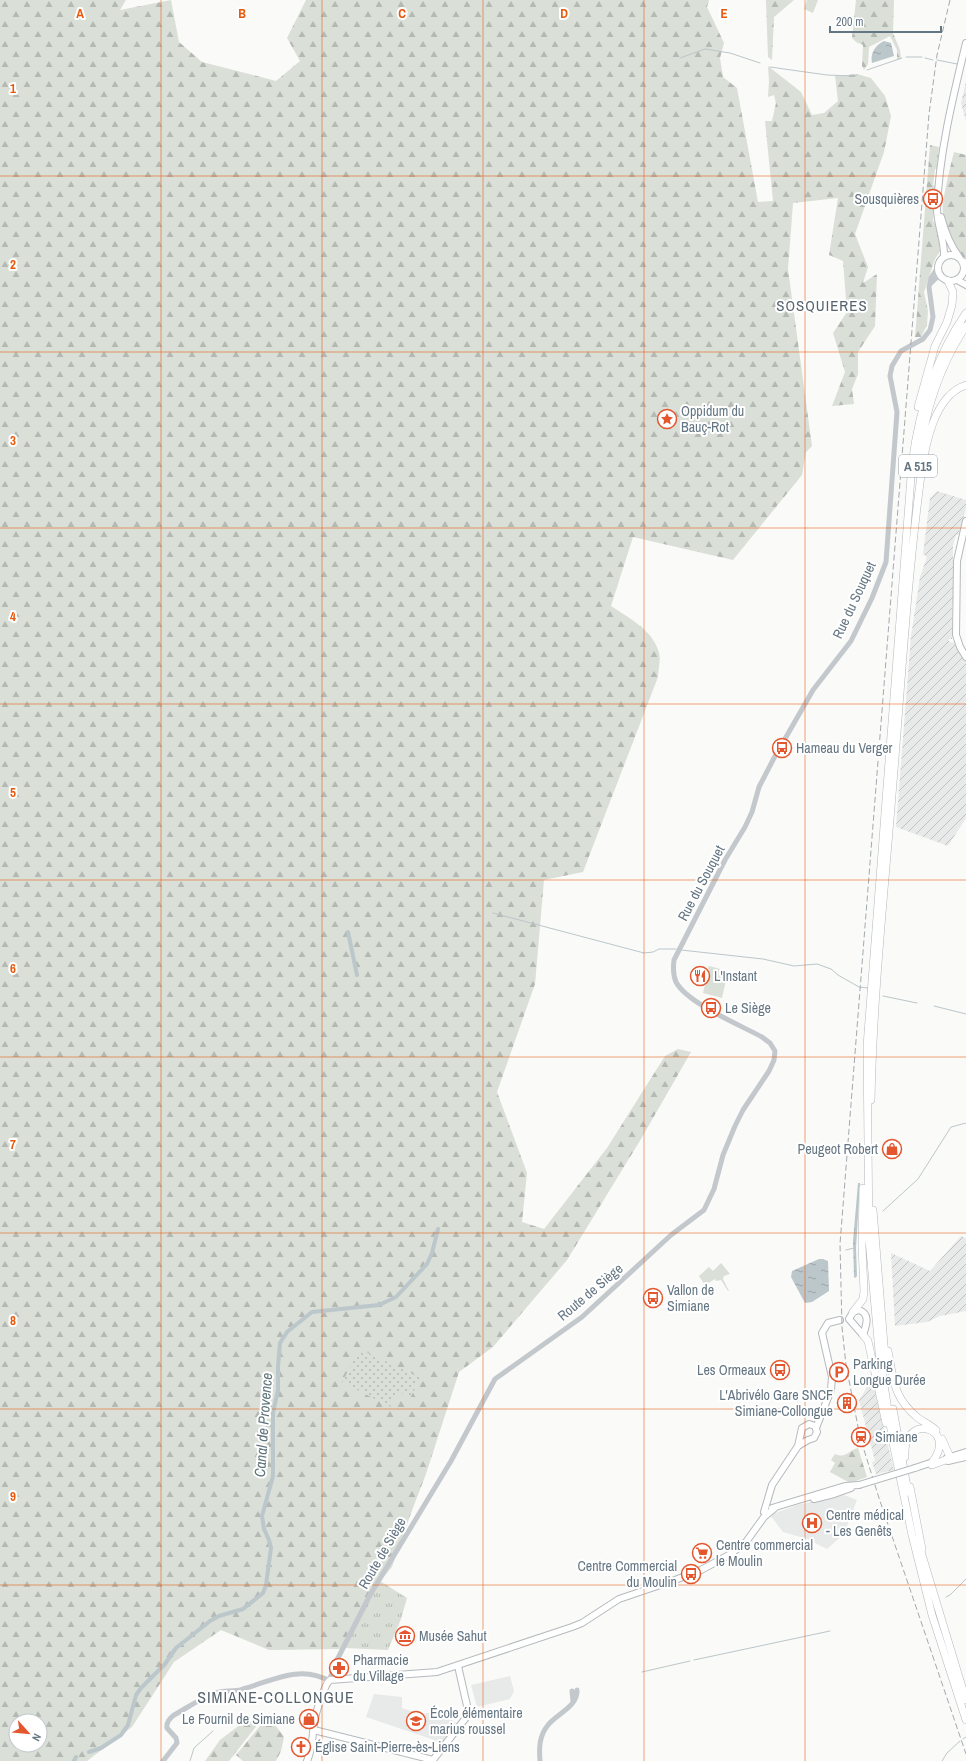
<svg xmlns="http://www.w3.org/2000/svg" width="966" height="1761" font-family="'Archivo Narrow',sans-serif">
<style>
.built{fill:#e8e9e9}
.industrial{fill:url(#industrial-furrows)}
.grass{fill:#dadfd7}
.forest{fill:url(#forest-firs);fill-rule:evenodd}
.park{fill:url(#park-tufts)}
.garden{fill:url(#garden-dots)}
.water{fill:url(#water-ripples)}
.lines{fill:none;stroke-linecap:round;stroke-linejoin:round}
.stream{stroke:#bbc7cb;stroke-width:1}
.canal{stroke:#bbc7cb;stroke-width:4}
.major-casing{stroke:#b5babe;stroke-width:8}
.highway-casing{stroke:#b4b9bd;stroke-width:8}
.minor{stroke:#c3c8cc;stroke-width:5}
.major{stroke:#fff;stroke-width:6}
.highway{stroke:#fff;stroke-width:7}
.rail{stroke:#a2aab0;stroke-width:1;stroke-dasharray:6 3;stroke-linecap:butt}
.major-bridge-casing{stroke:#b5babe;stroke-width:8;stroke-linecap:butt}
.major-bridge{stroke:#fff;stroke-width:6}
.grid{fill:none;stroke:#e8590c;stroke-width:1;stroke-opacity:0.55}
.labels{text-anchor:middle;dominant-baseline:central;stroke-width:4;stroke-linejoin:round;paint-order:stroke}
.shield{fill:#fff;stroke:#939fa8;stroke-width:1}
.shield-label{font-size:13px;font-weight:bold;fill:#657683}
.poi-label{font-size:14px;fill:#657683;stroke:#fff;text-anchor:start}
.street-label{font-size:14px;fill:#657683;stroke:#fff}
.neighbourhood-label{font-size:15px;letter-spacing:1px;fill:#57646e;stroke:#fff}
.water-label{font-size:15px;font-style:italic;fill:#60757c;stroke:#fff}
.quarter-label{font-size:16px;letter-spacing:1px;fill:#57646e;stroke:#fff}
.grid-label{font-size:13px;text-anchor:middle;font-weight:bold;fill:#e8590c;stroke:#fff;stroke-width:4;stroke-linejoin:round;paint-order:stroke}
</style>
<defs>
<pattern id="industrial-furrows" width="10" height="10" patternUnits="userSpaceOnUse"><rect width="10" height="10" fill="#e8e9e9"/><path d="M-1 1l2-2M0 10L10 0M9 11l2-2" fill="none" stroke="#c0c1c2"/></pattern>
<pattern id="forest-firs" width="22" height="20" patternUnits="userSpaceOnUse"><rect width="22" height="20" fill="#dadfd7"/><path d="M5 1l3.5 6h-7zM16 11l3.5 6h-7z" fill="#b4b9b4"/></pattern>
<pattern id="park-tufts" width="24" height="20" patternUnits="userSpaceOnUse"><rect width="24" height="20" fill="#dadfd7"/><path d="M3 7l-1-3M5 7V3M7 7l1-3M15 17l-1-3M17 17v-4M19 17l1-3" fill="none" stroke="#b4b9b4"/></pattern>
<pattern id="garden-dots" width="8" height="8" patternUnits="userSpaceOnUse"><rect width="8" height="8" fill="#dadfd7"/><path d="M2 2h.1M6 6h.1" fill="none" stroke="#b4b9b4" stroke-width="1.8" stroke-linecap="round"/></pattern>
<pattern id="water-ripples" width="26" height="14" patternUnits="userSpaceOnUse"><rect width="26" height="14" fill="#bbc7cb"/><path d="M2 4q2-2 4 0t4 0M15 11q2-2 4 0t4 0" fill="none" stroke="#9ca6aa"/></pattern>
</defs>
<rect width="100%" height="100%" fill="#fafaf8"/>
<path class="built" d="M844,1495L857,1500L844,1534L827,1549L807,1539L783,1532L770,1515L797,1505Z
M510,1676L514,1691L510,1699L477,1707L471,1685Z
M374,1694L402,1697V1708L421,1714L435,1712L447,1714L457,1725L443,1743L366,1717Z"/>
<path class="industrial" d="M966,81V121L961,103Z
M937,491L966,500V509L958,535H956L953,545V560L955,561L954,603L952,604V639H949V642L955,643L966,661V818L948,846L896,827L911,636L920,577L927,557L923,554L930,498Z
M961,1236L966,1238V1311L940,1316L927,1322L895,1326L891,1253L930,1271Z
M872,1379L894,1470L876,1474L872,1462L875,1461L859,1400L866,1389L865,1381Z"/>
<path class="grass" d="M709,966L728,971L722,998L703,993Z
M721,1263L730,1274L724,1276L723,1279L729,1291H728L721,1280L716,1281L715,1279L705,1285L699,1276L709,1267L713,1271Z"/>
<path class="forest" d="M0,0H126L120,10L171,0L179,42L202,62L276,81L300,61L287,38L306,0H709L707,7L724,43L720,58L723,77L737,88L758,202L773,201L765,121H772L776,103L774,95L768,97L769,81L768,66L801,92L812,115L824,113L838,101L835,76L857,74L871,78L885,96L891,116L884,152L855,234L868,267L863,283L877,274L875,326L858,352V374L852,389L854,404L832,406L845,372L833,333L847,312L843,261L829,255L838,198L793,203L788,269L812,446L806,452L802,475L733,560L633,537L611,606C629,618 654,631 659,653C661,660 658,670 658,677L583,872L544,880L535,984L497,1092L527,1173L522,1222L544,1229L607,1148L665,1056L678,1049L691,1052L641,1139L567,1260L493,1347L459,1372L426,1474L411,1513L392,1567L371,1592L341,1649L269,1650L221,1630L174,1662L132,1727L87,1761H0ZM16,1721H40V1745H16Z
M766,0H794L774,17L772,60L768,57Z
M807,0H818L813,13L804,9Z
M856,0H894L893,33L900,50L901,59L897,60V50L890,36L869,47L868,64L864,70L862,66L863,45L856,42L852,38Z
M930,145L939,147L937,169H935L933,185L935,186L933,221L937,226L940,251L935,259L924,292L928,311L927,325L921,337H915Z
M954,152L966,155V261C954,250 945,229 943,213C941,203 951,164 954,152Z
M858,1448L867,1477L850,1483L830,1472L835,1463L831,1460L835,1454C846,1459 849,1450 858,1448Z
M262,1719L229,1761H205L220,1740L241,1724Z
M264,1721L276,1726L284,1737L281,1751L276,1761H243L236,1755Z"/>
<path class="park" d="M380,1581L407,1598L401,1619L388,1650L345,1648L371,1596Z"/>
<path class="garden" d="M360,1349L421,1378L410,1398L398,1391L390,1407L342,1382Z"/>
<path class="water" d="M884,41L891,43L894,56L872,63C870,54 875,45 884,41Z
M858,1183H860L856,1248L857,1276L855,1278L854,1277L853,1241Z
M819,1259H823L828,1261L829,1291L812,1302L805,1303L791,1277L792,1271Z"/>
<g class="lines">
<path class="stream" d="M906,57H922
M680,58L705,49L730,53L760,63
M925,58L933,60
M937,60L957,64
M770,67L827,75L853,76L857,75
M867,70L902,58
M493,913L644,953L653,952L659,949H676
M681,950L763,959L794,966L817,964L831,969L838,975L859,987L868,988
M883,996L917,1003
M934,1006L966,1014
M883,1211L918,1179L951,1127L966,1123
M846,1250L854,1248
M946,1597L950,1595L966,1579
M694,1660L830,1631
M642,1672L690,1661
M963,1739L966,1737
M190,1761L194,1748L213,1731
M942,1761L947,1753L960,1741"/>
<path class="canal" d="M348,932L357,975
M89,1752L101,1748L121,1735L128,1725L136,1695L141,1688L165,1664L176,1648L210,1621L219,1616L243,1609L263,1593L266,1585L271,1548L269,1540L264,1529L262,1516L273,1476V1413L278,1390V1367L280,1343L287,1332L312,1312L379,1305L396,1297L427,1264L432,1253L438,1229
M74,1761L76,1757"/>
<defs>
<path id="major" d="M941,217C945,232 950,245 959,257
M938 268a13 13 0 1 1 26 0a13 13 0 1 1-26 0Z
M944,257C945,241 937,225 937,209C939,153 953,97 966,43
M957,280L966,285
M966,521L957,561L956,635L960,647L966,657
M859,1310C871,1314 866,1326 863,1335L849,1319L853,1312Z
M816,1428L831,1390L832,1377L822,1333L828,1323L840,1320
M947,1458L966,1452
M948,1461L966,1457
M915,1468L936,1461
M814,1499L834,1494L851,1488
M772,1508L845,1486L859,1485
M764,1512L772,1485L798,1446L802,1428L809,1424L815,1426L817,1432L814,1438L808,1440L798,1446
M458,1666L468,1710
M314,1730L433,1760L468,1715
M307,1761C313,1748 312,1737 314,1724C315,1715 324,1685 330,1680L437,1672L572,1627L582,1623L619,1599L675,1580L701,1570L729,1555L746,1542L764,1517L776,1507"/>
<path id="highway" d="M963,262L966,263
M966,313C935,358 919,410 912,464L867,1046L869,1239L879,1352L893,1443L912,1535L932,1615L966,1720
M918,407L935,346L947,322L952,305L953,292L948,281
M919,458C925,412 940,365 966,326
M871,1100C873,998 884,896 892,795C901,688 907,581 921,475C925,446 934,395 966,385
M873,1210L886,1369
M853,1312L863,1299L864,1291L862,1246L863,1188
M863,1335L868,1341L886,1423
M888,1351C894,1381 893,1397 918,1418C924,1422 930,1425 936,1430
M893,1409L908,1492
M905,1457C902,1411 958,1427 933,1461
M932,1465L948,1459L950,1457L942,1439
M910,1487L922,1549
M919,1545L966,1700"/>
</defs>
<use href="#major" class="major-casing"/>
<use href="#highway" class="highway-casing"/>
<path class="minor" d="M931,283L936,278L942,277
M572,1691L573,1701
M163,1761L177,1743L176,1738L167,1728C166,1722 170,1718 174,1715C187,1708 201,1698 215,1693C224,1690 234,1692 243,1689C271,1681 301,1664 329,1681L337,1660L370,1595L451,1461L495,1379L582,1317L671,1235L704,1210L714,1189L723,1155L735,1126L743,1110L769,1071L774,1060L775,1051L770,1043L762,1037C740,1025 687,1003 676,982C673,975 673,968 674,960L725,860L745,827L752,812L759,787L774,758L813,690L851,641L872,598L886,562L897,412L890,376L892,366L901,351L923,339L930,330L933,317L929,287L931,278L938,267
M540,1761C539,1748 539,1736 548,1725C556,1714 578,1707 577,1690"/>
<use href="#major" class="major"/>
<use href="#highway" class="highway"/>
<path class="rail" d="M950,0L937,55L929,114L840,1244L842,1327L846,1365L860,1437L879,1498L966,1754"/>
<defs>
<path id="major-bridge" d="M859,1485L915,1468"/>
</defs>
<use href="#major-bridge" class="major-bridge-casing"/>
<use href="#major-bridge" class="major-bridge"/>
</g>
<path class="grid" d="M161,0V1761M322,0V1761M483,0V1761M644,0V1761M805,0V1761M0,176H966M0,352H966M0,528H966M0,704H966M0,880H966M0,1057H966M0,1233H966M0,1409H966M0,1585H966"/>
<defs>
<symbol id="bus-ring" viewBox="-11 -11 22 22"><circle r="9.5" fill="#fff" stroke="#e4572e" stroke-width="1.5"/><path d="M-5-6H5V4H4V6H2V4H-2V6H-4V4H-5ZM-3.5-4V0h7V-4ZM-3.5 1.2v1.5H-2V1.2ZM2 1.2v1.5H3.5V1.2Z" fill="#e4572e"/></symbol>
<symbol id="sight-ring" viewBox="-11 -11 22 22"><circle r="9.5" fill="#fff" stroke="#e4572e" stroke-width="1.5"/><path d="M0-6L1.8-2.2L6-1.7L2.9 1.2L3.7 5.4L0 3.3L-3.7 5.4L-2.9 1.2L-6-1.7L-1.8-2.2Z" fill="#e4572e"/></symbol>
<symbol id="restaurant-ring" viewBox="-11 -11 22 22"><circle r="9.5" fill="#fff" stroke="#e4572e" stroke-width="1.5"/><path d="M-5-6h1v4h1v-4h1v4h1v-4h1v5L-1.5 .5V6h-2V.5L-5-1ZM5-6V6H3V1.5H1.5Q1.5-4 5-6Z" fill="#e4572e"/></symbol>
<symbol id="shop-ring" viewBox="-11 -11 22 22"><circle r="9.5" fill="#fff" stroke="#e4572e" stroke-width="1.5"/><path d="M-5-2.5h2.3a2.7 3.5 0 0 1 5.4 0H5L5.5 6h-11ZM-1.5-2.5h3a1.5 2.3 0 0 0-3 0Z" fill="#e4572e"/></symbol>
<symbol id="parking-ring" viewBox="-11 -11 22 22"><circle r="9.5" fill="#fff" stroke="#e4572e" stroke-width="1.5"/><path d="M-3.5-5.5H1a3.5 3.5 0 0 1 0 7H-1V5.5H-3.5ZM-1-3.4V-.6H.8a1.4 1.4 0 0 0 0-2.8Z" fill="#e4572e"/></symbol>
<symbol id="building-ring" viewBox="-11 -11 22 22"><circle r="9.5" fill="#fff" stroke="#e4572e" stroke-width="1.5"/><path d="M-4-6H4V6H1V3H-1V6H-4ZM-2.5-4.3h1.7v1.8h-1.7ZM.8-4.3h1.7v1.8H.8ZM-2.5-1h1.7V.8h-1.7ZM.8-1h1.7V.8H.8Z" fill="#e4572e"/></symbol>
<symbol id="station-ring" viewBox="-11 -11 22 22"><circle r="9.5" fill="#fff" stroke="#e4572e" stroke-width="1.5"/><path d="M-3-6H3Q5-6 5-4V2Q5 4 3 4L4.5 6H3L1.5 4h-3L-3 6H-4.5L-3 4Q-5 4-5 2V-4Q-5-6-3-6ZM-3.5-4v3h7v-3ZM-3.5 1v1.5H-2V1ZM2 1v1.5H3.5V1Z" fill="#e4572e"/></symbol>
<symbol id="hospital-ring" viewBox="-11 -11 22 22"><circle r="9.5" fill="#fff" stroke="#e4572e" stroke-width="1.5"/><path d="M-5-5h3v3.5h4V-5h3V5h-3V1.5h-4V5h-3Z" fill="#e4572e"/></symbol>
<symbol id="supermarket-ring" viewBox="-11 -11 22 22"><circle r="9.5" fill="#fff" stroke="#e4572e" stroke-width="1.5"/><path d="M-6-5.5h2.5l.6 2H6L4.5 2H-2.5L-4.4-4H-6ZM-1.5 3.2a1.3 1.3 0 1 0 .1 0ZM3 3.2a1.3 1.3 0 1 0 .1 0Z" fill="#e4572e"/></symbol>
<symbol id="museum-ring" viewBox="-11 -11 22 22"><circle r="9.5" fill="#fff" stroke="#e4572e" stroke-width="1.5"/><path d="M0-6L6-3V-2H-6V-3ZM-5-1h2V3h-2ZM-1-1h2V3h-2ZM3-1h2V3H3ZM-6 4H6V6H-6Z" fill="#e4572e"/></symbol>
<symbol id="pharmacy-ring" viewBox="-11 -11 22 22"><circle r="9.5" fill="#fff" stroke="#e4572e" stroke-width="1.5"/><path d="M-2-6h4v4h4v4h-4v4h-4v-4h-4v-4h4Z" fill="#e4572e"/></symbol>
<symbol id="school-ring" viewBox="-11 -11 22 22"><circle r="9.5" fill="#fff" stroke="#e4572e" stroke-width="1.5"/><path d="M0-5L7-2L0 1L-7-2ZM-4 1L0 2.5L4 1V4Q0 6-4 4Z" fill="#e4572e"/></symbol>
<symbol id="church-ring" viewBox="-11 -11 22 22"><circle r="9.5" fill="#fff" stroke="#e4572e" stroke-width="1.5"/><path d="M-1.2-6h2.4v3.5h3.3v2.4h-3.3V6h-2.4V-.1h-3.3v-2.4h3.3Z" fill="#e4572e"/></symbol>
</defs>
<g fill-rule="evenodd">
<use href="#bus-ring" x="922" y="188" width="22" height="22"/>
<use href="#sight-ring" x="656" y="408" width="22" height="22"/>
<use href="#bus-ring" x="771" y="737" width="22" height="22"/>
<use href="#restaurant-ring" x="689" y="965" width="22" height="22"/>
<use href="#bus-ring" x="700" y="997" width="22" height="22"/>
<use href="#shop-ring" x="881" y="1138" width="22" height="22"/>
<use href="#bus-ring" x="642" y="1287" width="22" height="22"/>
<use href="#bus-ring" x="769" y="1359" width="22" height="22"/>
<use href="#parking-ring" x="828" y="1361" width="22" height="22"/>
<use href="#building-ring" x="836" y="1392" width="22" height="22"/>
<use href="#station-ring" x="850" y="1426" width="22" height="22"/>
<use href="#hospital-ring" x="801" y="1512" width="22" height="22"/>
<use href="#supermarket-ring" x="691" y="1542" width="22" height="22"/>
<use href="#bus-ring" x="680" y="1563" width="22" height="22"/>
<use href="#museum-ring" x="394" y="1625" width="22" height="22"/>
<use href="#pharmacy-ring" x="328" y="1657" width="22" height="22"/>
<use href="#shop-ring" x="298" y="1708" width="22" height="22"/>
<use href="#school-ring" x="405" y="1710" width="22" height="22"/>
<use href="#church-ring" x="290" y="1736" width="22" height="22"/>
</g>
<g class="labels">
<rect class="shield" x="899" y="455" width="38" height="22" rx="3"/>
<g class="shield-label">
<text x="918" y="466">A 515</text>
</g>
<g class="poi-label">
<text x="919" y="199" text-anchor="end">Sousquières</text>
<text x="681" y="411">Oppidum du<tspan x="681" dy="16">Bauç-Rot</tspan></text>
<text x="796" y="748">Hameau du Verger</text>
<text x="714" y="976">L'Instant</text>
<text x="725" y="1008">Le Siège</text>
<text x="878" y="1149" text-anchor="end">Peugeot Robert</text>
<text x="667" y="1290">Vallon de<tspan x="667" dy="16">Simiane</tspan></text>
<text x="853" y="1364">Parking<tspan x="853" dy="16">Longue Durée</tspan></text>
<text x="766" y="1370" text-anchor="end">Les Ormeaux</text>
<text x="833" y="1395" text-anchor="end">L'Abrivélo Gare SNCF<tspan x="833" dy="16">Simiane-Collongue</tspan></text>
<text x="875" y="1437">Simiane</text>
<text x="826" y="1515">Centre médical<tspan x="826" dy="16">- Les Genêts</tspan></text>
<text x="716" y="1545">Centre commercial<tspan x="716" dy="16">le Moulin</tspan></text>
<text x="677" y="1566" text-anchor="end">Centre Commercial<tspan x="677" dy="16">du Moulin</tspan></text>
<text x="419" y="1636">Musée Sahut</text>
<text x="353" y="1660">Pharmacie<tspan x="353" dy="16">du Village</tspan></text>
<text x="430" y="1713">École élémentaire<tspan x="430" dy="16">marius roussel</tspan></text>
<text x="295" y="1719" text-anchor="end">Le Fournil de Simiane</text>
<text x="315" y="1747">Église Saint-Pierre-ès-Liens</text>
</g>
<g class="street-label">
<text transform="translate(854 600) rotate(-65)">Rue du Souquet</text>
<text transform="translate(701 883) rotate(-62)">Rue du Souquet</text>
<text transform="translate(590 1292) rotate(-40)">Route de Siège</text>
<text transform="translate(382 1553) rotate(-60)">Route de Siège</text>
</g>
<g class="neighbourhood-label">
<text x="822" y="305">SOSQUIERES</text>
</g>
<g class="water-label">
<text transform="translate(263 1425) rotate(-86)">Canal de Provence</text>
</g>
<g class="quarter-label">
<text x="276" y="1697">SIMIANE-COLLONGUE</text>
</g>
</g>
<g class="grid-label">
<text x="80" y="18">A</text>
<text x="242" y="18">B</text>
<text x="402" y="18">C</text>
<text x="564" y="18">D</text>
<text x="724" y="18">E</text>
<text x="13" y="93">1</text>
<text x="13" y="269">2</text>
<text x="13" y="445">3</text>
<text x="13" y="621">4</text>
<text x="13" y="797">5</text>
<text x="13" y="973">6</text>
<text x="13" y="1149">7</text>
<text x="13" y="1325">8</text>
<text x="13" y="1501">9</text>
</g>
<g transform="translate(28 1733) rotate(117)"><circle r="19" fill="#ffffff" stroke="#c1c8cd"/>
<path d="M0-3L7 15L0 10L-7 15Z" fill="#e4572e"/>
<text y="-6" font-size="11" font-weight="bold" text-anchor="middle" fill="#657683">N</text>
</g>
<path d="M830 26v6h111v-6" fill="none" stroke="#657683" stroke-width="2"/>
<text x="836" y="26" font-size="12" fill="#657683" stroke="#ffffff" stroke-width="3" paint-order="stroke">200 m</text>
</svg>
